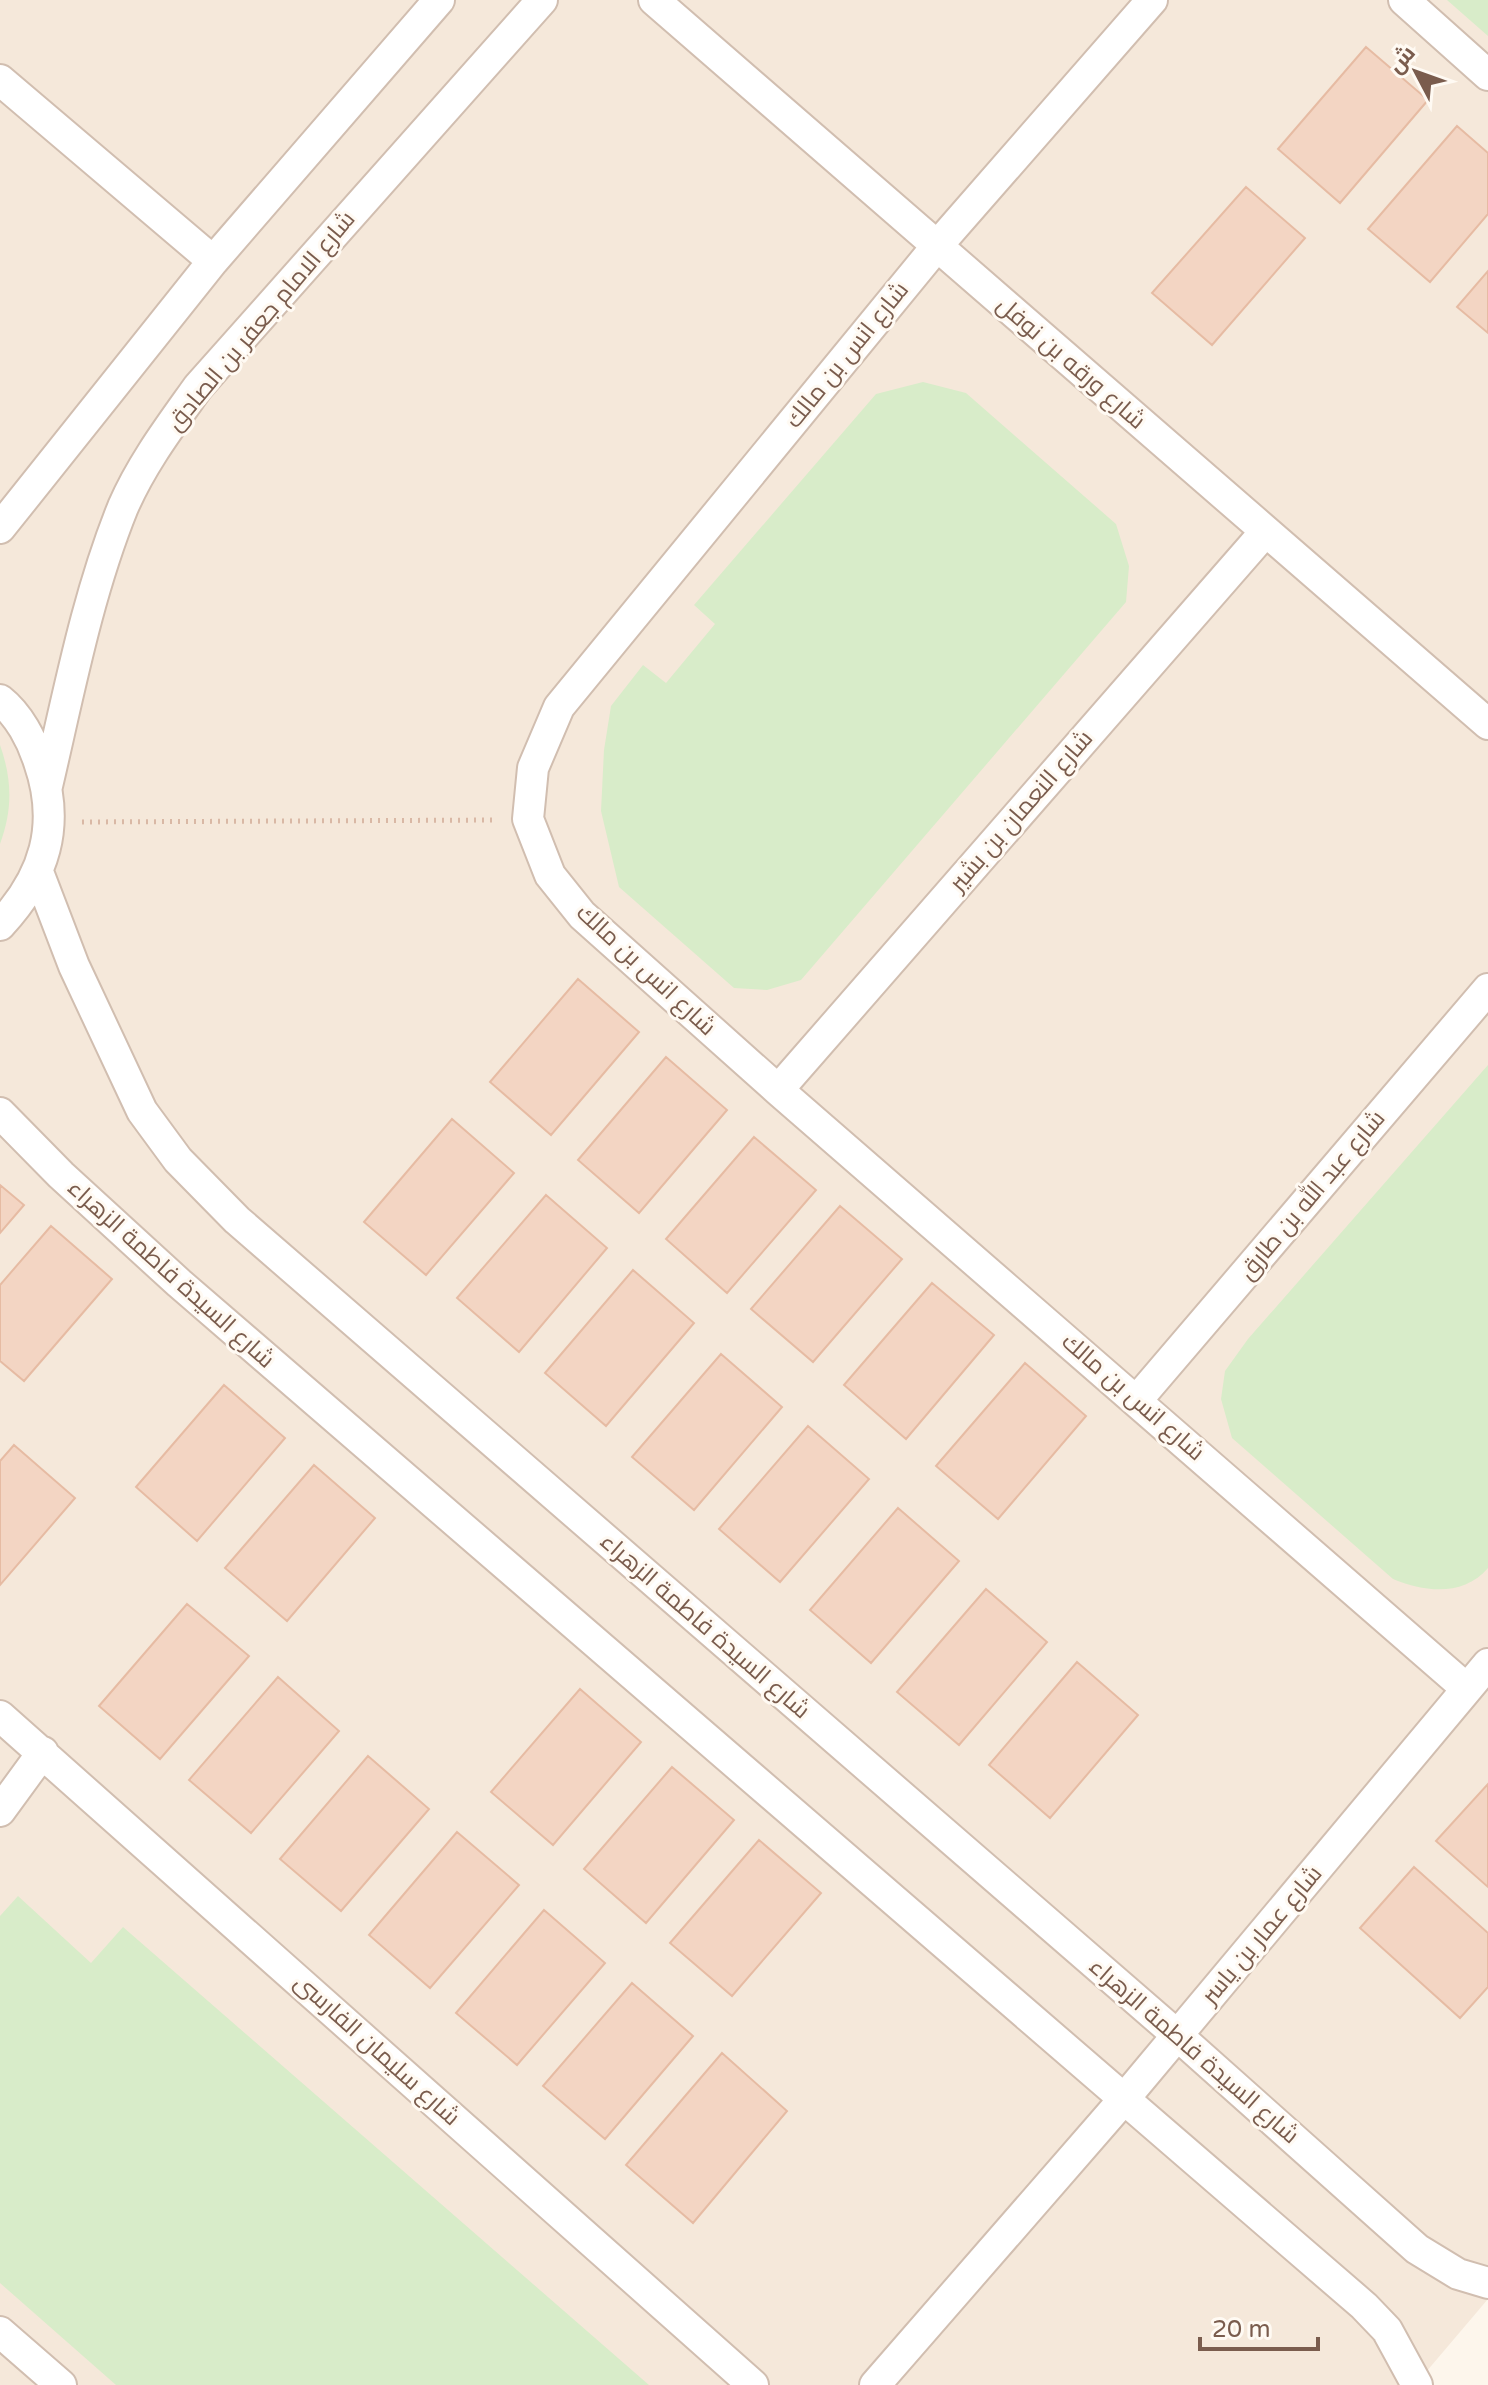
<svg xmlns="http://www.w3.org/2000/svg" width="1488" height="2385" font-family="'Varela Round',Cairo,sans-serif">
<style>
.residential{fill:#f5e8da}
.green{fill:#d8ecc9}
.building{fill:#f3d5c3;stroke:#e6bba3;stroke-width:2}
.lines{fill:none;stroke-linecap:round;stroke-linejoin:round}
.street-casing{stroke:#d1beb0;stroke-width:34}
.path{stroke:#d9b8a5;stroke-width:5;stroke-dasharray:2 6;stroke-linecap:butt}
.street{stroke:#fff;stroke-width:30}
.labels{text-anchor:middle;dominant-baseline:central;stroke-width:6;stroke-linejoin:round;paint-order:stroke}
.street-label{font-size:24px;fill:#7a5c4d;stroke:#fffaf3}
</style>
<rect width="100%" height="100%" fill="#fdf6ec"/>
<path class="residential" d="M0,0H1488V2299L1415,2385H0Z"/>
<path class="green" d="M1447,0H1488V36Z
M923,382L966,393L1116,524L1129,566L1126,602L801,980L767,990L734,988L619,887L601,811L604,750L611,706L643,665L666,683L715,624L694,605L876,394Z
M0,745C12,779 13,809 0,844Z
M1488,1065V1568C1463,1597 1425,1592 1393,1579L1232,1438L1221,1399L1225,1371L1248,1339Z
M18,1896L91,1963L123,1927L649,2385H116L0,2283V1916Z"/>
<path class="building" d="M1366,47L1428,100L1340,203L1278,149Z
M1457,126L1488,153V214L1430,282L1368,229Z
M1246,187L1305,238L1212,345L1152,293Z
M1488,271V333L1457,307Z
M578,979L639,1032L551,1135L490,1082Z
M666,1057L727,1110L639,1213L578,1160Z
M452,1119L514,1173L426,1275L364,1222Z
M754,1137L816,1190L727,1293L666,1239Z
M0,1185L24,1205L0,1233Z
M546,1195L607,1248L519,1352L457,1298Z
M840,1206L902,1259L813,1362L751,1309Z
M51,1226L112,1279L24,1381L0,1361V1285Z
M633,1270L694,1323L606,1426L545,1373Z
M932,1283L994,1335L906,1439L844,1385Z
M721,1354L782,1407L694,1510L632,1457Z
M1025,1363L1086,1416L998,1519L936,1466Z
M224,1385L285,1438L197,1541L136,1487Z
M808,1426L869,1479L780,1582L719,1529Z
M14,1445L75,1498L0,1585V1461Z
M314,1465L375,1518L287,1621L225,1568Z
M898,1508L959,1561L871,1663L810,1610Z
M986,1589L1047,1642L959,1745L897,1692Z
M187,1604L249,1656L160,1759L99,1706Z
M1077,1662L1138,1715L1050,1818L989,1765Z
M278,1677L339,1731L251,1833L189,1780Z
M580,1689L641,1742L553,1845L491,1792Z
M368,1756L429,1809L341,1911L280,1859Z
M672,1767L734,1820L646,1923L584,1869Z
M1488,1784V1887L1436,1841Z
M457,1832L519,1885L430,1988L369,1935Z
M759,1840L821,1893L732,1996L670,1943Z
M1414,1867L1488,1933V1987L1460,2018L1360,1928Z
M544,1910L605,1963L517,2065L456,2013Z
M632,1983L693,2036L605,2139L543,2086Z
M722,2053L787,2111L693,2223L626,2165Z"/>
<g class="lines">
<defs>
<path id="street" d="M654,0L1488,724
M1152,0L937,246L559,707L533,768L528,819L550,875L582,915L778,1090L1467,1689
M1404,0L1488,75
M0,80L213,261
M0,528L213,261L439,0
M0,700C19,715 32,740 39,762C61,825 45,877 0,925
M47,786C69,692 87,596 123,507C142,463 171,425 198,387L542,0
M38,872L74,966L142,1111L178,1160L237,1220L1177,2035L1417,2249L1458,2274L1488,2283
M778,1090L1265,532
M0,1113L61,1175L179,1283L1364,2306L1387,2330L1417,2385
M1137,1400L1488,989
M0,1716L753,2385
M0,1811L43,1752
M0,2332L61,2385
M875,2385L1124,2099L1488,1664"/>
</defs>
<use href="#street" class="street-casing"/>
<path class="path" d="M82,822L496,820"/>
<use href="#street" class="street"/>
</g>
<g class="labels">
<g class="street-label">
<text transform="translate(261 321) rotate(-50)">شارع الامام جعفر بن الصادق</text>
<text transform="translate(847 355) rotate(-51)">شارع انس بن مالك</text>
<text transform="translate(1071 363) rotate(41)">شارع ورقه بن نوفل</text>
<text transform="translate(1021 811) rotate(-49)">شارع النعمان بن بشير</text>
<text transform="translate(646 970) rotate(43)">شارع انس بن مالك</text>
<text transform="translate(1312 1195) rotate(-50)">شارع عبد الله بن طارق</text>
<text transform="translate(171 1274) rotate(42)">شارع السيدة فاطمة الزهراء</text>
<text transform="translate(1133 1397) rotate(41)">شارع انس بن مالك</text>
<text transform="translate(705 1626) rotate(41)">شارع السيدة فاطمة الزهراء</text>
<text transform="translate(1262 1935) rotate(-50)">شارع عمار بن ياسر</text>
<text transform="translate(377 2050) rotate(42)">شارع سليمان الفارسى</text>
<text transform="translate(1194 2051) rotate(41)">شارع السيدة فاطمة الزهراء</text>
</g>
</g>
<g transform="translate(1416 72) rotate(311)" stroke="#fffaf3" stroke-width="6" paint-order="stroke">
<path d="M0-6L14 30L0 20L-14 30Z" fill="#7a5c4d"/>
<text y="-12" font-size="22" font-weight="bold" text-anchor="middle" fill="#7a5c4d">ش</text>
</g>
<path d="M1200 2337v12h118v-12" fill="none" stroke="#7a5c4d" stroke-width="4"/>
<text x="1212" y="2337" font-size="24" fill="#7a5c4d" stroke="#fffaf3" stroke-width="6" paint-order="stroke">20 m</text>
</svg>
